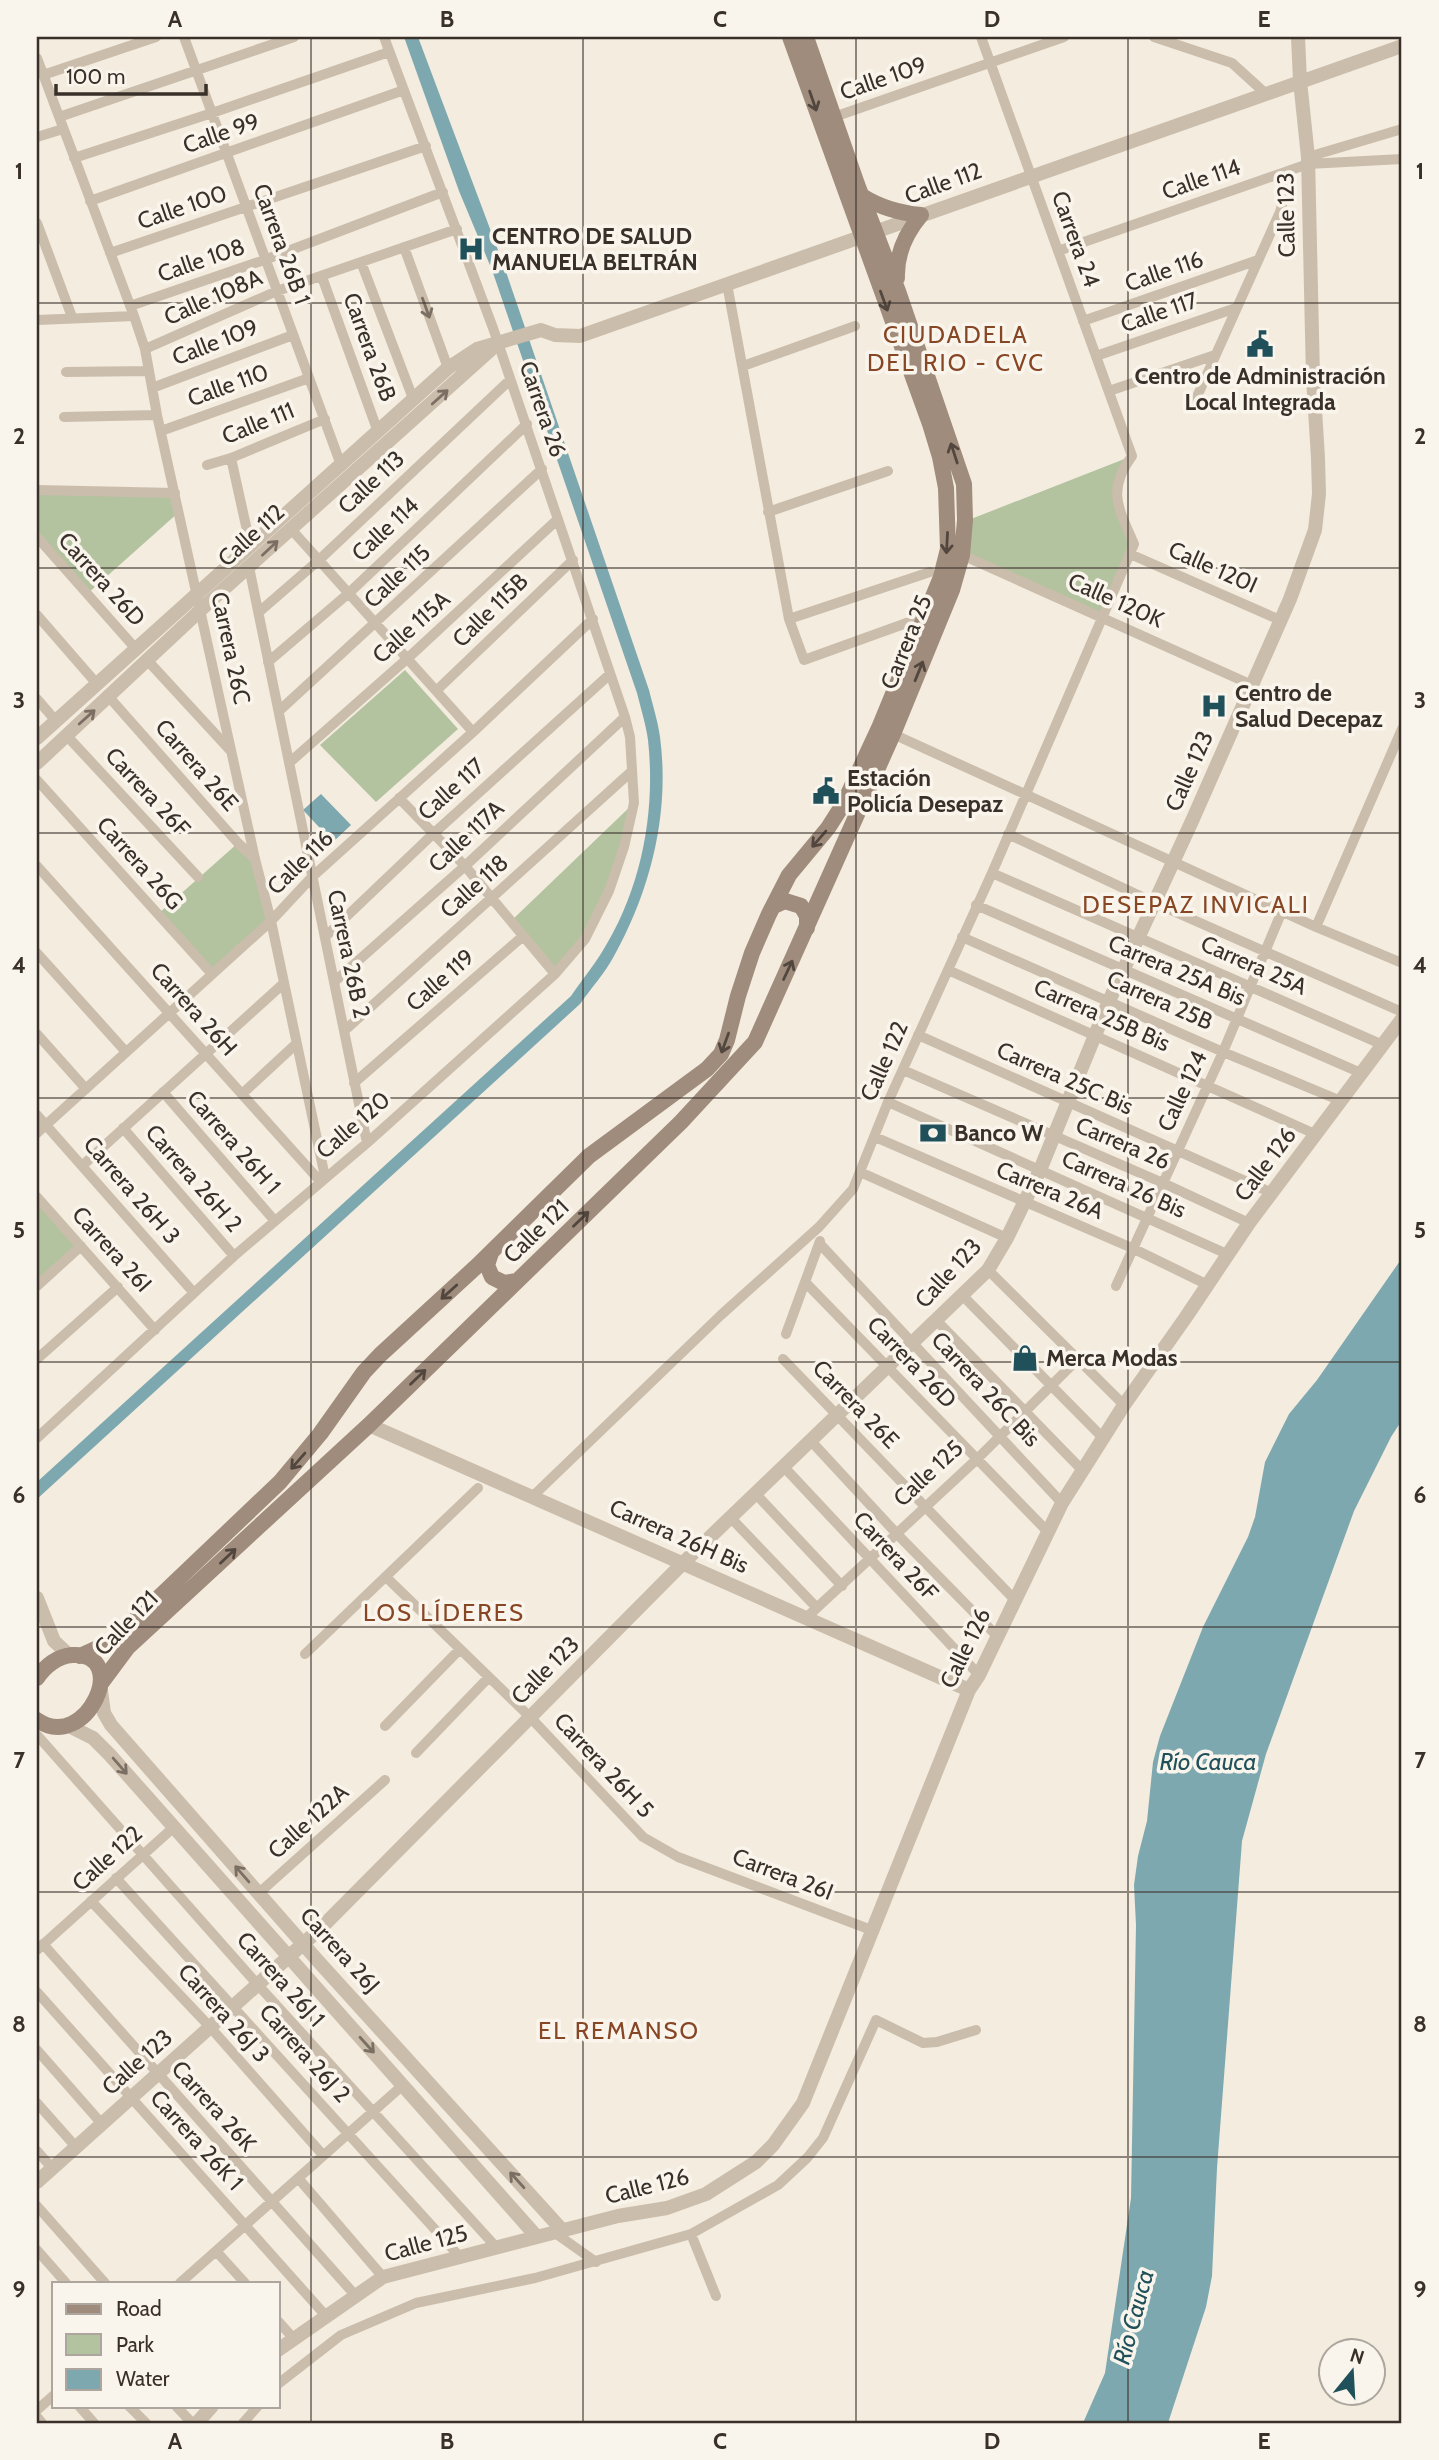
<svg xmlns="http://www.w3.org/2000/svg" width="1439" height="2460" font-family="Cabin,sans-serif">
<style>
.green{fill:#b3c29f}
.water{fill:#7ea8af}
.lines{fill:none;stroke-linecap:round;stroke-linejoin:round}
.minor{stroke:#cbbdab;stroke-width:10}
.tertiary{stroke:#cbbdab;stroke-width:14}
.secondary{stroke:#9f8c7c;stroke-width:16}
.oneway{stroke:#52473e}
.oneway2{stroke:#7b6f64}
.grid{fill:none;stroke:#39302a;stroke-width:2;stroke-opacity:0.55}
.labels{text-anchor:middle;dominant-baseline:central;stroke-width:7;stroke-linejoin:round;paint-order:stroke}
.street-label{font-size:23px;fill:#39302a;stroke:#faf5ec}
.poi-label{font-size:23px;font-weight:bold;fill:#39302a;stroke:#faf5ec;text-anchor:start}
.neighbourhood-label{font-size:24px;letter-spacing:2px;fill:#874624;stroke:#faf5ec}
.water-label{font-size:24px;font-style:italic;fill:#20505a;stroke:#faf5ec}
.neatline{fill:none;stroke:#39302a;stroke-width:2.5}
.grid-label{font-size:23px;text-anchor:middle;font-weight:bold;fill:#39302a}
</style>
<rect width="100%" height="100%" fill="#f3ecdf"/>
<path class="green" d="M1132,456L1116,487L1134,544L1102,617L967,557L971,519Z
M37,490L175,493L179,512L87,594L37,537Z
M405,670L458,729L376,802L320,745Z
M634,803L624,847L585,939L555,974L510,922Z
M238,843L255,859L271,921L212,974L158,914Z
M37,1197L81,1246L37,1286Z"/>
<path class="water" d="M404,37H418L504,266L649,690C653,706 658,722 660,737C670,813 651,889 614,956C605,973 591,988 580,1004L37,1499V1482L571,996C581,981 593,967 602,952C641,890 656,813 648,740C646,725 641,709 637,693L492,270L459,191Z
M321,794L351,825L333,842L303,810Z
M1402,1258V1420L1391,1437L1354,1511L1266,1754L1242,1841L1217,2168L1212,2276L1206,2307L1168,2423H1083L1105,2373L1131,2198L1136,1925L1134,1885L1138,1856L1147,1821L1153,1762L1160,1736L1203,1627L1248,1537L1255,1517L1265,1462L1289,1414L1317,1380Z"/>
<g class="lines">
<path class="minor" d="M184,37L341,465
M1154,37L1232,63L1265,93
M37,58L134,316L145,349L157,415L255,859L271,921L325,1177
M43,75L156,37
M59,117L294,37
M834,117L1064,37
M37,137L63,129
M1308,157L1402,129
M74,158L212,113L389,52
M90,201L404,90
M37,223L72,317
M404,247L448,368
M1058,251L1308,164L1402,159
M110,253L426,146
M361,262L414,401
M322,277L378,432
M727,284L789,619L804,660L926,616
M130,306L267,259L443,192
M37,320L134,316
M1083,321L1258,260
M145,349L277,291L457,229
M1096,356L1236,308
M743,366L855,326
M66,372L149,371
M152,388L293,335
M1109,391L1215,355
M1195,401L1280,212L1285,194V172
M64,417L157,415
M161,431L309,378
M231,458L250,544
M207,465L231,458L325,419
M37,490L175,493
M768,512L888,471
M291,529L473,732
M37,537L136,649
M1130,554L1280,620
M962,555L1252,685
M249,567L367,1143
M259,612L319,560L510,380
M37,615L97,684
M789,619L930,572
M148,661L230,750
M268,662L349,593L527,424
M437,690L573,560
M109,697L238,843L255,859
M37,699L56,721
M279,711L542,469
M893,734L1316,927L1402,963
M67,736L198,877
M289,763L408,658L558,519
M37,780L212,974
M399,798L465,866L555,974
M1008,834L1155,903L1402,1012
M37,866L320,1181
M992,873L1383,1045
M976,905L1361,1073
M1316,927L1402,729
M325,937L433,834L609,675
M962,937L1223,1052L1341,1101
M37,953L126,1052
M948,970L1315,1134
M334,982L465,866L625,717
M344,1031L632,771
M37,1034L86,1089
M918,1035L1272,1193
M903,1070L1163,1183L1249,1223
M354,1083L522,937
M163,1092L274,1220
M242,1094L296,1044
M888,1102L1227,1254
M37,1115L194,1293
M123,1128L234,1256
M37,1133L271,921L312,877L473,732L593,619
M875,1137L1132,1248L1208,1285
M83,1165L283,984
M860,1172L1007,1238
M37,1197L155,1330
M820,1244L1062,1503
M988,1270L1124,1405
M806,1283L1047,1531
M37,1286L81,1246
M1116,1286L1223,1052L1282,911
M962,1295L1103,1438
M936,1320L1082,1470
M786,1334L820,1241
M37,1359L118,1287
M783,1359L1014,1599
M37,1438L234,1256L367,1143L555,974L585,939L609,891L624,847L634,803L630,737L625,717L493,328L384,37
M811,1441L897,1534L997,1636
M783,1466L979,1675
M755,1493L842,1586
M533,1496L721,1315L819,1227L853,1189L888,1102L992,873L1134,544C1119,509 1106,491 1132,456L981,37
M730,1517L817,1608
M386,1577L530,1717L643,1837L678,1857L874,1931
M807,1617L976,1460L1078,1359
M305,1654L478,1488
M385,1726L460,1649
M37,1735L258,1985L497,2248
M416,1753L489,1677
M116,1878L460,2257
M259,1893L385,1780
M91,1901L210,2027L323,2155
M43,1944L355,2295
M37,1950L174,1827
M37,1992L326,2316
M37,2050L102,2124
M37,2103L76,2147
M37,2151L52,2168
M298,2178L383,2277
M37,2206L105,2283
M555,2233L596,2262
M691,2234L716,2296
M37,2250L66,2283
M216,2251L245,2283
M180,2283L403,2085
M278,2321L294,2339
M278,2384L341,2335L416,2303L535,2278L691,2234L778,2185L807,2158L823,2138L876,2020L923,2043L937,2042L976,2030
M79,2406L94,2423
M129,2406L146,2423
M176,2406L192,2423
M37,2410L54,2395
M37,2417L42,2423
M243,2423L258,2406"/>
<path class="tertiary" d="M37,738L448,368L477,349L541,330L555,335L580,336L1402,46
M37,763L207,604L497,344
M369,1425L969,1690
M37,1598L54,1641L70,1656
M101,1691L104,1713L111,1725L318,1961L563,2231
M67,1725L93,1738L110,1755L537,2237
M37,2182L323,1926L683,1563L988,1270L1007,1238L1040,1170L1109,1001L1192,821L1290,599L1315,530L1319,494L1318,458L1313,378L1308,157L1300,81L1298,37
M278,2350L383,2277L618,2216L667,2208L706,2194L756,2162L773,2145L803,2103L969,1690L979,1675L1062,1503L1124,1405L1186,1317L1249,1223L1402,1019
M197,2423L212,2406"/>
<path class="secondary" d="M862,196C881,208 899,213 921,215
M897,278C896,253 906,233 921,215
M774,906L785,901L801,906L807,916V928
M491,1253L487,1265L492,1277L504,1283L517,1281
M80,1656L113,1641L280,1482L320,1434L364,1372L380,1355L478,1265L589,1156L707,1069L721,1054L727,1040L738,996L752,953L769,914L789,875L828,828L844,803L879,728L941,577L948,549L946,488L940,457L930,424L790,37
M37,1678C45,1666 58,1656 72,1655C132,1651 87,1754 37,1720
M102,1682L128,1647L369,1425L681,1122L755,1042L893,734L952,590L962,555L965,520L964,484L898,291L857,184L806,37"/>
</g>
<defs><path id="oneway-shaft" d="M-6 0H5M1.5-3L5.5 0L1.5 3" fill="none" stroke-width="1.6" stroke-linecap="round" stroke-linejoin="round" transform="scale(1.75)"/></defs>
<g class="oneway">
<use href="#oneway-shaft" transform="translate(813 101) rotate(71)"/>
<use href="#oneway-shaft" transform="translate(884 301) rotate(70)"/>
<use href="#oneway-shaft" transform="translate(954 453) rotate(-108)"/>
<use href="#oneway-shaft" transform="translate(947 543) rotate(93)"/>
<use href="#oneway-shaft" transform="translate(919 671) rotate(-68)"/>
<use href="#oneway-shaft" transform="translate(819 839) rotate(131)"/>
<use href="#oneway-shaft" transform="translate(788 970) rotate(-65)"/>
<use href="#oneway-shaft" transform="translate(725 1043) rotate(110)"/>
<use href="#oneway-shaft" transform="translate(581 1219) rotate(-44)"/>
<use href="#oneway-shaft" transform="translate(449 1292) rotate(138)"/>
<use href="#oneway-shaft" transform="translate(418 1377) rotate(-44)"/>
<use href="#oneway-shaft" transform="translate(298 1461) rotate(131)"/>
<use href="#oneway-shaft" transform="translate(228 1556) rotate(-43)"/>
</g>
<g class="oneway2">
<use href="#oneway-shaft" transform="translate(426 308) rotate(70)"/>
<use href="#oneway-shaft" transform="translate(440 397) rotate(-42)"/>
<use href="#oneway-shaft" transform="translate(270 548) rotate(-43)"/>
<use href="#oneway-shaft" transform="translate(87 717) rotate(-42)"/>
<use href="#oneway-shaft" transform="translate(120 1766) rotate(49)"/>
<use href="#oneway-shaft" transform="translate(242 1874) rotate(-131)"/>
<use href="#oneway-shaft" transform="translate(367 2045) rotate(48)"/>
<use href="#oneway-shaft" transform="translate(517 2180) rotate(-132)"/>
</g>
<path class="grid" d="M311,37V2423M583,37V2423M856,37V2423M1128,37V2423M37,303H1402M37,568H1402M37,833H1402M37,1098H1402M37,1362H1402M37,1627H1402M37,1892H1402M37,2157H1402"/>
<defs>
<symbol id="hospital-bare" viewBox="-9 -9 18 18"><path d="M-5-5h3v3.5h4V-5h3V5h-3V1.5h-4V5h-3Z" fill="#20505a" stroke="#faf5ec" stroke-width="2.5" paint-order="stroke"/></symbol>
<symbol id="civic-bare" viewBox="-9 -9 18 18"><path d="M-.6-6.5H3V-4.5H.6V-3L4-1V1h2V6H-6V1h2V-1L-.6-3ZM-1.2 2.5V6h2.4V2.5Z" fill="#20505a" stroke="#faf5ec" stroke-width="2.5" paint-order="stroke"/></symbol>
<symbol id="bank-bare" viewBox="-9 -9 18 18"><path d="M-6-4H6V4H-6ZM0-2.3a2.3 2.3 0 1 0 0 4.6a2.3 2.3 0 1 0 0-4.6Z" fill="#20505a" stroke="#faf5ec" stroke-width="2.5" paint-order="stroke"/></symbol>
<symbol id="shop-bare" viewBox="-9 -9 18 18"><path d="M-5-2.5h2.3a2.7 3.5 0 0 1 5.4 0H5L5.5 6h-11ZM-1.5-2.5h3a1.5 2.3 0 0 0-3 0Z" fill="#20505a" stroke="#faf5ec" stroke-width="2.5" paint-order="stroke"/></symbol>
</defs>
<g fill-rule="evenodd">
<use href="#hospital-bare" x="452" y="230" width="38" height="38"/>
<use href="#civic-bare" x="1241" y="325" width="38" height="38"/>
<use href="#hospital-bare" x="1195" y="687" width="38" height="38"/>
<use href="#civic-bare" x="807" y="772" width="38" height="38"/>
<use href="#bank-bare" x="914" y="1114" width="38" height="38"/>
<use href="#shop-bare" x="1006" y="1339" width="38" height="38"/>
</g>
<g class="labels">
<g class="street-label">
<text transform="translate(883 78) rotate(-19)">Calle 109</text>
<text transform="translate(221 133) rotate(-19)">Calle 99</text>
<text transform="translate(1201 179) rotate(-19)">Calle 114</text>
<text transform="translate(943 183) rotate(-20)">Calle 112</text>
<text transform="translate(182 207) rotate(-19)">Calle 100</text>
<text transform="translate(1286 215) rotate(-91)">Calle 123</text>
<text transform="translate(1076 239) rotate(70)">Carrera 24</text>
<text transform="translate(282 244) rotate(70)">Carrera 26B 1</text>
<text transform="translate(201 260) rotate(-19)">Calle 108</text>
<text transform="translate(1164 271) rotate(-19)">Calle 116</text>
<text transform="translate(213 297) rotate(-24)">Calle 108A</text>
<text transform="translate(1159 312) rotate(-19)">Calle 117</text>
<text transform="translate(215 342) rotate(-21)">Calle 109</text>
<text transform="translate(370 347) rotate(70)">Carrera 26B</text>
<text transform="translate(228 385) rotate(-20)">Calle 110</text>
<text transform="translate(543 409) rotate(71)">Carrera 26</text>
<text transform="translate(258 423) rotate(-22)">Calle 111</text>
<text transform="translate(371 482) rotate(-43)">Calle 113</text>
<text transform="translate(385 529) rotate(-43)">Calle 114</text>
<text transform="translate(251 535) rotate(-42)">Calle 112</text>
<text transform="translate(1213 567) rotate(24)">Calle 120I</text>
<text transform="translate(397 576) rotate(-43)">Calle 115</text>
<text transform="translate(102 579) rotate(48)">Carrera 26D</text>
<text transform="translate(1116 600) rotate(24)">Calle 120K</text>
<text transform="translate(490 610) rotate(-44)">Calle 115B</text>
<text transform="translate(411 627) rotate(-42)">Calle 115A</text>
<text transform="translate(906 642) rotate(-68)">Carrera 25</text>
<text transform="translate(231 648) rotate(78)">Carrera 26C</text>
<text transform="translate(197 765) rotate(49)">Carrera 26E</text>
<text transform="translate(1189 771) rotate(-66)">Calle 123</text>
<text transform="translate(451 789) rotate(-42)">Calle 117</text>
<text transform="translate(148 792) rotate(47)">Carrera 26F</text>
<text transform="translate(466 836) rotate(-43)">Calle 117A</text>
<text transform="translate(300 862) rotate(-44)">Calle 116</text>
<text transform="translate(140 863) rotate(48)">Carrera 26G</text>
<text transform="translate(474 886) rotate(-42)">Calle 118</text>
<text transform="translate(349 954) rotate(78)">Carrera 26B 2</text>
<text transform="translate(1254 965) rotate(24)">Carrera 25A</text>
<text transform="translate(1177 970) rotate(23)">Carrera 25A Bis</text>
<text transform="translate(440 980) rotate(-41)">Calle 119</text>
<text transform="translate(1160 1000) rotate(24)">Carrera 25B</text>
<text transform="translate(194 1009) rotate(48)">Carrera 26H</text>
<text transform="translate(1102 1015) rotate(24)">Carrera 25B Bis</text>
<text transform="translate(884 1061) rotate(-66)">Calle 122</text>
<text transform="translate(1065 1078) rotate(24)">Carrera 25C Bis</text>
<text transform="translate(1182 1091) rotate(-65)">Calle 124</text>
<text transform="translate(353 1125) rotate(-41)">Calle 120</text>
<text transform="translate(234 1142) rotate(49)">Carrera 26H 1</text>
<text transform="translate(1123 1143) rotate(23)">Carrera 26</text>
<text transform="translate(1265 1164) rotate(-53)">Calle 126</text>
<text transform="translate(194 1178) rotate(49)">Carrera 26H 2</text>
<text transform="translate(1124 1184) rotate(24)">Carrera 26 Bis</text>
<text transform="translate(132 1190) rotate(49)">Carrera 26H 3</text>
<text transform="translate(1050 1190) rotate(23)">Carrera 26A</text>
<text transform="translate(536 1231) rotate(-44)">Calle 121</text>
<text transform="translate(112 1249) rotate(48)">Carrera 26I</text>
<text transform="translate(948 1273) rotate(-47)">Calle 123</text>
<text transform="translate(912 1362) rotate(46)">Carrera 26D</text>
<text transform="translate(986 1389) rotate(47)">Carrera 26C Bis</text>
<text transform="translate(856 1404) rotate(46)">Carrera 26E</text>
<text transform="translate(928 1473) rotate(-43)">Calle 125</text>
<text transform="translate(679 1536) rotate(24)">Carrera 26H Bis</text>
<text transform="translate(896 1556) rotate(47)">Carrera 26F</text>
<text transform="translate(126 1623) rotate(-46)">Calle 121</text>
<text transform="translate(965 1648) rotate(-64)">Calle 126</text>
<text transform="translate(545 1670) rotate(-45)">Calle 123</text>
<text transform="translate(604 1765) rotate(47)">Carrera 26H 5</text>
<text transform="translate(308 1821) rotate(-42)">Calle 122A</text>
<text transform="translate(107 1858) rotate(-42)">Calle 122</text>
<text transform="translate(783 1874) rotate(21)">Carrera 26I</text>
<text transform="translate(340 1950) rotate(48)">Carrera 26J</text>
<text transform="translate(281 1979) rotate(48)">Carrera 26J 1</text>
<text transform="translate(224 2013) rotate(48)">Carrera 26J 3</text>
<text transform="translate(305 2053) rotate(48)">Carrera 26J 2</text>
<text transform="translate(137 2062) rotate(-42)">Calle 123</text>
<text transform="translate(214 2106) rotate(48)">Carrera 26K</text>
<text transform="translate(197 2140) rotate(48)">Carrera 26K 1</text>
<text transform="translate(647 2186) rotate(-14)">Calle 126</text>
<text transform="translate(426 2243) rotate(-15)">Calle 125</text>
</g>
<g class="poi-label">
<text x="492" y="236">CENTRO DE SALUD<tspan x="492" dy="26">MANUELA BELTRÁN</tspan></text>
<text x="1260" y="376" text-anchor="middle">Centro de Administración<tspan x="1260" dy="26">Local Integrada</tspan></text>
<text x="1235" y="693">Centro de<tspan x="1235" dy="26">Salud Decepaz</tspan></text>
<text x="847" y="778">Estación<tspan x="847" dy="26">Policía Desepaz</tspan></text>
<text x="954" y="1133">Banco W</text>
<text x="1046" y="1358">Merca Modas</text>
</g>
<g class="neighbourhood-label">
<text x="956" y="334">CIUDADELA<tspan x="956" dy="28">DEL RIO - CVC</tspan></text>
<text x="1196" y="904">DESEPAZ INVICALI</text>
<text x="444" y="1612">LOS LÍDERES</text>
<text x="619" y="2030">EL REMANSO</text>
</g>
<g class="water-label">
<text x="1208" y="1761">Río Cauca</text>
<text transform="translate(1133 2317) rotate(-75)">Río Cauca</text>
</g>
</g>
<rect width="1439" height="2460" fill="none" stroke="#faf5ec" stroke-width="77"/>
<rect x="52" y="2282" width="228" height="126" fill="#faf5ec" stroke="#ada69e" stroke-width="2"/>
<rect x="66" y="2304" width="35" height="10" fill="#9f8c7c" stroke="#ada69e" stroke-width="2"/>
<text x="116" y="2316" font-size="21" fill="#39302a">Road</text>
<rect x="66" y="2334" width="35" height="21" fill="#b3c29f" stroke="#ada69e" stroke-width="2"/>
<text x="116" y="2352" font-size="21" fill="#39302a">Park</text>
<rect x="66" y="2369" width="35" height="21" fill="#7ea8af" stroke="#ada69e" stroke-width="2"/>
<text x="116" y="2386" font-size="21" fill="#39302a">Water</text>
<g transform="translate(1352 2372) rotate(18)"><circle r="33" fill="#faf5ec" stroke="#ada69e" stroke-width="2"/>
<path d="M0-5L12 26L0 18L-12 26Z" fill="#20505a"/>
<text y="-10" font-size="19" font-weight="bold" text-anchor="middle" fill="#39302a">N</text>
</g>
<path d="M56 84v10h150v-10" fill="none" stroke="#39302a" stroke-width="3.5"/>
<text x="66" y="84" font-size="21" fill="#39302a" stroke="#faf5ec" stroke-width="5" paint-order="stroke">100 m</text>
<rect x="38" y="38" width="1362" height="2384" class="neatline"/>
<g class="grid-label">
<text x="175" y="27">A</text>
<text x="447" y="27">B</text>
<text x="720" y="27">C</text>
<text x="992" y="27">D</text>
<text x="1264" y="27">E</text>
<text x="19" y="179">1</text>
<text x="1420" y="179">1</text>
<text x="19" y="444">2</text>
<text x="1420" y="444">2</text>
<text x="19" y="708">3</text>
<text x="1420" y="708">3</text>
<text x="19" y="973">4</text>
<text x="1420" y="973">4</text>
<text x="19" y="1238">5</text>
<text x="1420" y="1238">5</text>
<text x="19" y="1503">6</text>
<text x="1420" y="1503">6</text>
<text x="19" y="1768">7</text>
<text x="1420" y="1768">7</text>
<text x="19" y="2032">8</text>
<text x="1420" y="2032">8</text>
<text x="19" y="2297">9</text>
<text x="1420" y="2297">9</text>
<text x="175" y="2449">A</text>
<text x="447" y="2449">B</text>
<text x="720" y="2449">C</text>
<text x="992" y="2449">D</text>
<text x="1264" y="2449">E</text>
</g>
</svg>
